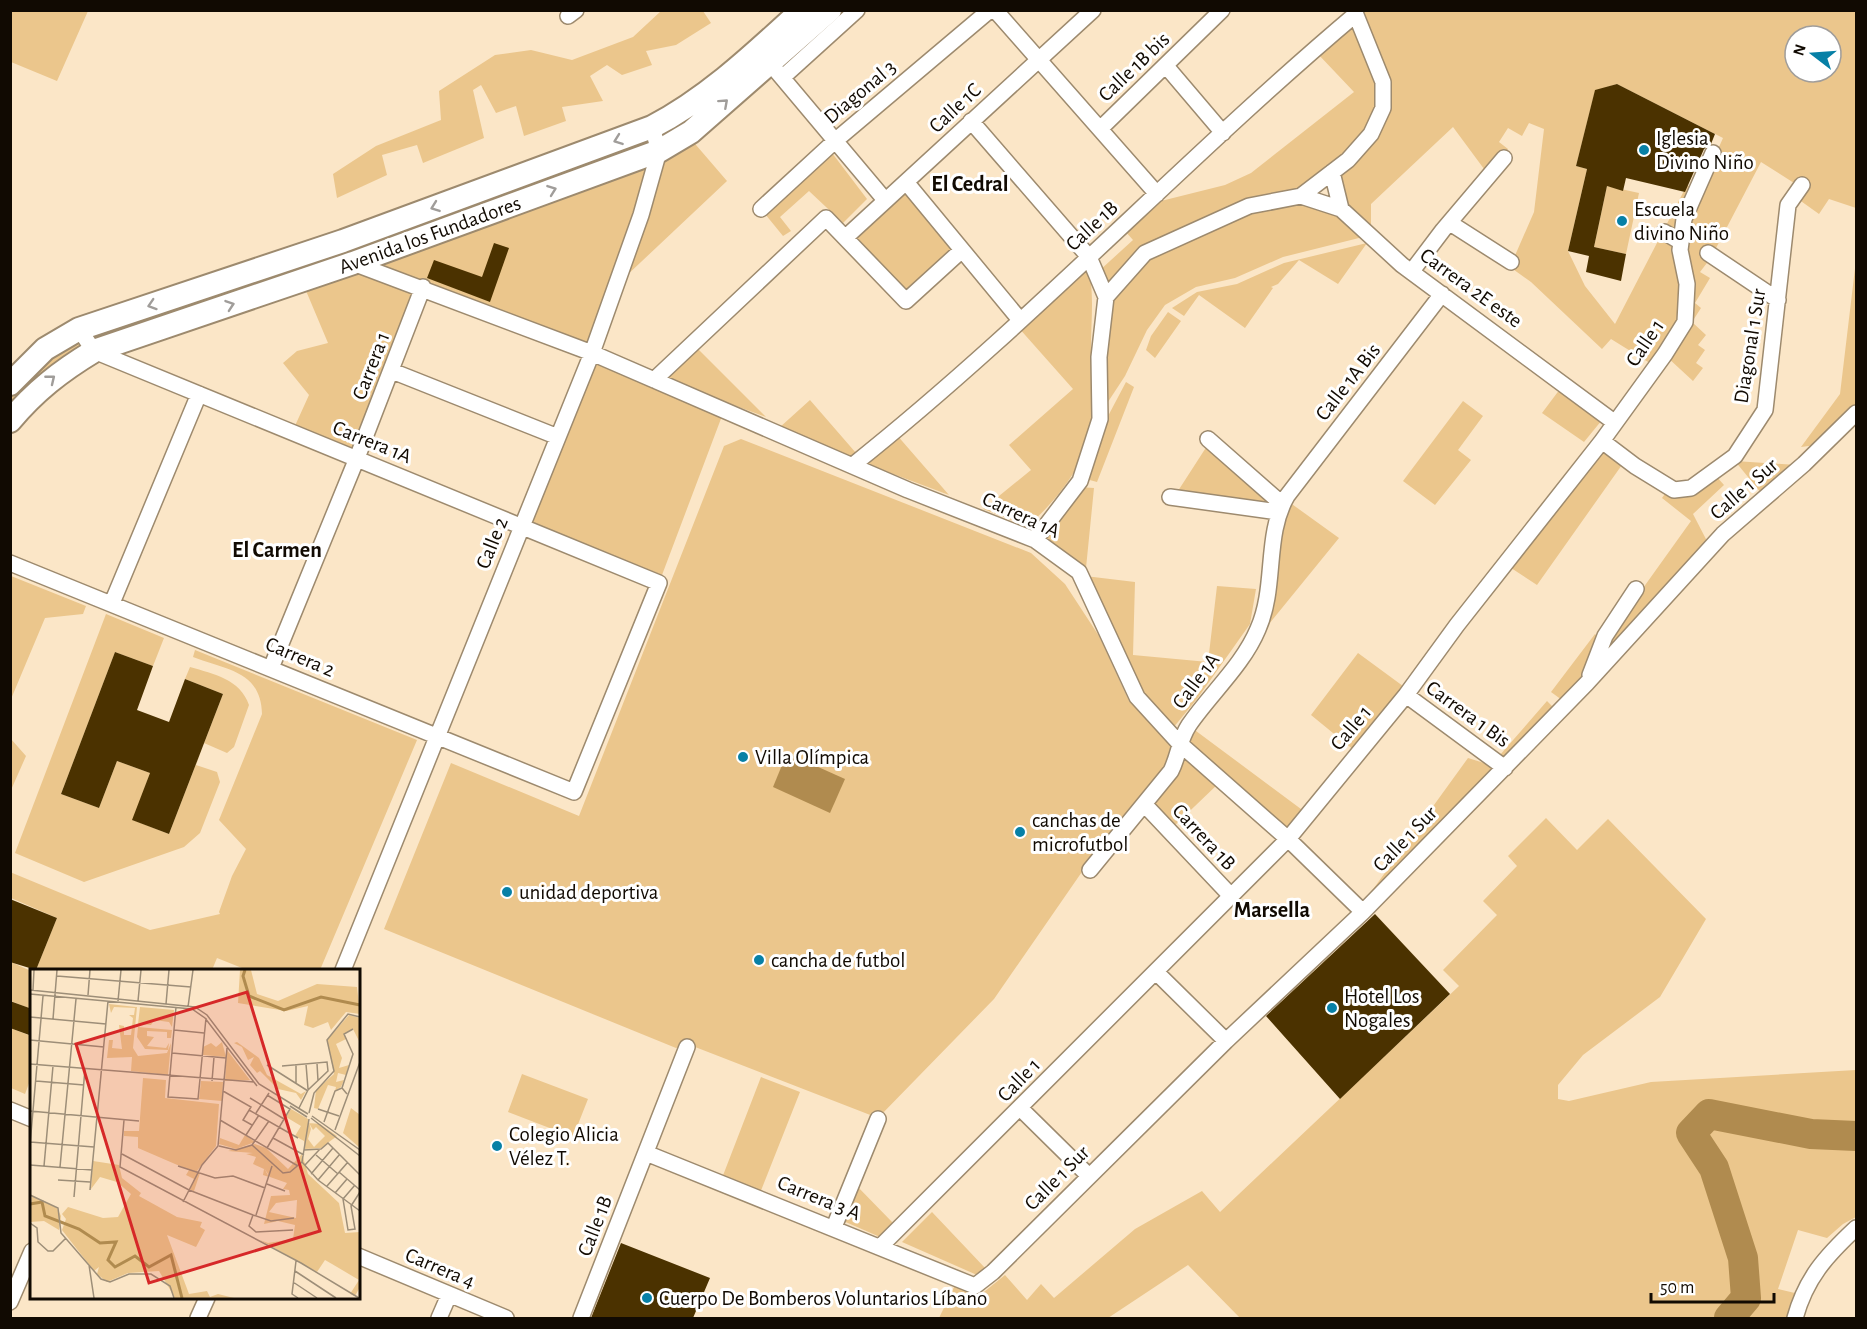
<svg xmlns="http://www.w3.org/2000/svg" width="1867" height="1329" font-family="'Alegreya Sans',sans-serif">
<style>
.green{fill:#ebc68c;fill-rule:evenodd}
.water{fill:#b08b4f}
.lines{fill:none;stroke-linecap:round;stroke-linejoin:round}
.river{stroke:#b08b4f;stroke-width:30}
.building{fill:#4b3200}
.minor-casing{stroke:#9d8a6e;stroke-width:18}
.primary-casing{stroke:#9d8a6e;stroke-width:26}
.minor{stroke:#fff;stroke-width:15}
.primary{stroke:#fff;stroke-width:22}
.oneway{stroke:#a09d9a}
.poi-dot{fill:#0780a6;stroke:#fff;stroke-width:2}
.labels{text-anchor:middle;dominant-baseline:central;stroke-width:6;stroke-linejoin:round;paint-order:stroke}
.street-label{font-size:21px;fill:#110a02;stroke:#fff}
.poi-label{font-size:21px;fill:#110a02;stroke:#fff;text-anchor:start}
.neighbourhood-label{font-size:22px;font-weight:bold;fill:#110a02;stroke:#fff}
.inset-river{fill:none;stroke:#b08b4f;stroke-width:3}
.inset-road{fill:none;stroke:#9d8e78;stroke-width:1.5}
.view{fill:#d62828;fill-opacity:0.15;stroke:#d62828;stroke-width:3}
.inset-edge{fill:none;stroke:#110a02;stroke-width:3}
</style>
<rect width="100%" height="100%" fill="#fbe6c7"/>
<path class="green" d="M10,11H88L57,81L11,62Z
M661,11H703L711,23L676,45L646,51L652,65L622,75L607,65L590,76L603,101L562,107L566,121L524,136L516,106L496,113L481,85L473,90L484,138L423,163L417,145L382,155L387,175L337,198L333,174L376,146L441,120L439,91L495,55L531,50L572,60L633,37Z
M1355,11H1856V208L1829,199L1819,214L1798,199L1794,183L1761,162L1715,250L1773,291L1775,303L1710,259L1700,272L1710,278L1695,303L1701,308L1692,322L1706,335L1698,345L1705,350L1696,363L1703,368L1693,381L1667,357L1687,322L1689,271L1684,249L1687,219L1723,138L1617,84L1595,91L1576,166L1587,169L1568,251L1585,286L1615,324L1687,185L1694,188L1681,218L1677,250L1683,286L1681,321L1653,365L1611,339L1602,349L1531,282L1510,267L1534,212L1544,129L1529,123L1522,136L1508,128L1499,142L1508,149L1487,173L1453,127L1371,204V233L1343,209L1334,173C1364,150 1389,120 1385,81ZM1795,36H1831V72H1795Z
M1353,20L1379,82V108L1369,131L1346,157L1300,193L1141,251L1108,290L1099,271L1133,240L1125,231L1153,203L1225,185L1251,173L1354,92L1317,53Z
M643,136L646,149L407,234L403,227Z
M690,138L727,181L624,278L664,155Z
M829,149L867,199L843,223L809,191L780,217L791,231L783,236L761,209Z
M639,165L649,174L588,348L371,265Z
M1607,186L1639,193L1626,254L1594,247Z
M906,189L959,252L910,295L854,236Z
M1299,200L1339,213L1367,236L1283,257L1235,278L1196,287L1165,305L1147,330L1125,376L1104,408V357L1110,299L1147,258L1248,211Z
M1367,243L1338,284L1299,260L1278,284L1271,287L1273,288L1245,328L1199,295L1184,316L1172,308L1197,292L1237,284L1284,263Z
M1856,260V406L1816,445L1801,447L1840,394Z
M1087,263C1095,290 1091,318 1091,346C1091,369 1095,391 1094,414C1093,455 1057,502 1027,526L983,509L1031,470L1009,445L1073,389L1018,327Z
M353,267L416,291L354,452L294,428L309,395L283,363L297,351L328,343L304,286Z
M229,287L233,297L101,342L97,331Z
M1168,312L1181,321L1155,358L1146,350L1151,336Z
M78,335L86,349L11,411V392Z
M697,348L766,417L665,380Z
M595,363L722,416L662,575L532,522Z
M1126,382L1134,387L1097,482L1086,479L1107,418Z
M1560,389L1602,420L1584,442L1542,413Z
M810,400L856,453L851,459L779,428Z
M1463,401L1483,416L1458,450L1471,460L1435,505L1403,481Z
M896,434L949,495L864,463Z
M741,439L1031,553L1065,584L1099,636L1129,701L1172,746L1173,762L1086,866L994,999L878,1118L690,1045L676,1048L384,929L451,763L579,816L724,446Z
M1602,445L1624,462L1537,585L1508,566Z
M1207,446L1279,505L1176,494Z
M1735,461L1797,465L1761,493Z
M1716,476L1724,485L1693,514L1708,543L1599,662L1608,637L1691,521L1662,498L1667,491Z
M1079,487L1094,488L1086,568L1080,567L1041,540Z
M1289,502L1339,538L1265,629L1278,526Z
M11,576L86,606L83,614L45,618L11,699Z
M1085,576L1135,582L1133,655L1208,662L1217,586L1256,589L1250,624L1197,699L1173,728L1143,697Z
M106,614L164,638L153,666L115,652L61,794L99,808L117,761L150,773L133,820L169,834L223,694L185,679L190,667C214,674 240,679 249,705L234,747L227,753L204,743L196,765L217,772L220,782L200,833L184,847L84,882L15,853Z
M1595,634L1600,639L1585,676L1562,700L1551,692Z
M195,650L417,740L320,970H247L217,958L212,970H36L57,918L11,898L10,872L150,930L220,914L219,912L232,876L246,849L219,820L262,714C261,671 227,670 193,657Z
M1358,653L1407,689L1355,751L1311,715Z
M1547,701L1554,708L1505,760L1500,755Z
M1192,728L1305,812L1287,834L1184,743Z
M11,739L26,756L11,790Z
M1181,748L1219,783L1171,829L1148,805Z
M1468,758L1497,767L1366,899Z
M1546,818L1577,850L1608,819L1706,919L1660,997L1583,1055L1558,1085V1099L1569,1101L1651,1082L1856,1070V1217L1843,1224L1827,1238L1798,1230L1778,1289L1799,1294L1792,1318H1240L1188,1265L1108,1318H939L955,1285L979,1296L1005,1275L1027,1300L1041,1284L1054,1298L1135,1229L1202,1191L1220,1212L1459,986L1443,970L1497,915L1483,901L1517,866L1508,856Z
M11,962L31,971V1009L11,1001Z
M10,1028L31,1036V1078L25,1094L11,1088Z
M522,1074L588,1099L573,1137L508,1112Z
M761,1077L800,1092L760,1193L722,1178Z
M855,1184L894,1224L880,1237L841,1220Z
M932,1212L986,1269L977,1275L902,1242Z"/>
<path class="water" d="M787,753L845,779L830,813L773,787Z"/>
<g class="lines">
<path class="river" d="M1729,1318L1746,1298L1743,1258L1714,1168L1691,1133L1709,1114L1811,1134L1856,1136"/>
</g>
<path class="building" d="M1617,84L1715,134L1711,144L1704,149L1685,192L1626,178L1623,191L1607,186L1594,247L1626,254L1621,281L1586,272L1589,256L1568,251L1587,169L1576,166L1595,90Z
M494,243L509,248L490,302L427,278L434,260L482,277Z
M115,652L153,666L137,710L169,722L185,679L223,694L169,834L132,820L150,773L117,761L99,808L61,794Z
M10,899L57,918L36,970L10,962Z
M1375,914L1450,994L1340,1099L1266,1016Z
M10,1001L32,1009V1036L10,1028Z
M621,1243L710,1278L693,1318H591Z"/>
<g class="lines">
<defs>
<path id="minor" d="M995,10L1157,194
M568,16L576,10
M769,62L885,200
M1166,66L1223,133
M783,77L857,10
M971,121L1089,257L1106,297L1099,357L1100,419L1080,481L1035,540
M1100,129L1222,10
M1332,172L1341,209
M906,182L1020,320
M1301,196L1341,209L1402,265L1614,422
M761,209L836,140L990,10
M1450,223L1511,262
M1664,232L1681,242
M846,237L1093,10
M1708,253L1778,300
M353,263L592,353L908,490L1035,540L1079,572L1137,697L1179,743L1288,839L1363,912
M1412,271L1443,230L1504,158
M1106,297L1145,253L1249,206L1301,196L1348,160L1371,134L1383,108V82L1354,10
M392,371L558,437
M654,380L826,218L906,301L962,250
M1208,439L1282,504
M1602,441L1635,466L1674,490L1691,488L1735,456L1765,410L1788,205L1802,185
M853,465C1029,325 1184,159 1356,14
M1170,497L1278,512
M10,563L574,792L659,583L94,351L79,329
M112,603L199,394
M271,668L357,458L423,287
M1590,675L1605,636L1636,589
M1406,695L1505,768
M1145,805L1232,897
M1090,870L1171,771C1179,755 1179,740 1189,725C1211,693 1243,665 1258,629C1277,586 1264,536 1287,496L1442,294
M343,970L592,353L641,215L659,151L652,127
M1156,972L1226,1041
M1021,1109L1089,1176
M10,1110L32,1119
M646,1153L975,1286L993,1272L1226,1041L1363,912L1587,683L1723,534L1804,464L1856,413
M834,1227L878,1119
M881,1246L1288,839L1406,695L1457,625L1602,441L1665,354L1685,322L1687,284L1680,250L1684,219L1713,153
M358,1256L506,1318
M10,1302L32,1251
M198,1318L207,1298
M439,1318L449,1295
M581,1318L687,1047
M1795,1318C1806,1278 1826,1256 1856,1228"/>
<path id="primary" d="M10,384L45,349L79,329L343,241L652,127C708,98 755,53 802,10
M10,421C35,391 61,371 94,351L353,263L659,151L691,132L830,10"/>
</defs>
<use href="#minor" class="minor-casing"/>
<use href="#primary" class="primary-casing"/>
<use href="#minor" class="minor"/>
<use href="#primary" class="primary"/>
</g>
<defs><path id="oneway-chevron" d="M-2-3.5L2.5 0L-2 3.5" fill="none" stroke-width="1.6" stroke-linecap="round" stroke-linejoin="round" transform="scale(1.5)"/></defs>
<g class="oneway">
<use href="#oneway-chevron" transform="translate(724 103) rotate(-42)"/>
<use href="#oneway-chevron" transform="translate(618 140) rotate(160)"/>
<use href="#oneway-chevron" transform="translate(552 190) rotate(-20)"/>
<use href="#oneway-chevron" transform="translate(435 207) rotate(160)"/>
<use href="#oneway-chevron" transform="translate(152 305) rotate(162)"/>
<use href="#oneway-chevron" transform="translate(230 305) rotate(-19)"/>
<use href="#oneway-chevron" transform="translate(51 379) rotate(-39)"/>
</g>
<g class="poi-dot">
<circle cx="1644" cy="150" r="6"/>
<circle cx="1622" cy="221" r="6"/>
<circle cx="743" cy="757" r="6"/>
<circle cx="1020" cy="832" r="6"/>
<circle cx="507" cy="892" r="6"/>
<circle cx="759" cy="960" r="6"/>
<circle cx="1332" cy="1008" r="6"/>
<circle cx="497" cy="1146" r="6"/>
<circle cx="647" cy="1298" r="6"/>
</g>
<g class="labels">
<g class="street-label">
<text transform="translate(1134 67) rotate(-44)">Calle 1B bis</text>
<text transform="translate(860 92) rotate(-40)">Diagonal 3</text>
<text transform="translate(955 108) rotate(-43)">Calle 1C</text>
<text transform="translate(1092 226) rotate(-43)">Calle 1B</text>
<text transform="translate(430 235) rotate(-20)">Avenida los Fundadores</text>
<text transform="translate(1471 288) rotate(36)">Carrera 2E este</text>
<text transform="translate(1645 343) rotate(-56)">Calle 1</text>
<text transform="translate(1750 346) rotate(-81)">Diagonal 1 Sur</text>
<text transform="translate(371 366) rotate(-69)">Carrera 1</text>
<text transform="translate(1348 382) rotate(-52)">Calle 1A Bis</text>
<text transform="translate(372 442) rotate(22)">Carrera 1A</text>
<text transform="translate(1744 489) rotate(-41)">Calle 1 Sur</text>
<text transform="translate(1021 515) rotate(25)">Carrera 1A</text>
<text transform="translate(492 543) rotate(-68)">Calle 2</text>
<text transform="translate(300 657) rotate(23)">Carrera 2</text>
<text transform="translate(1196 681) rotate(-53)">Calle 1A</text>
<text transform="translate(1468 714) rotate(36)">Carrera 1 Bis</text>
<text transform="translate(1351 728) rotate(-50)">Calle 1</text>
<text transform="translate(1204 837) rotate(47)">Carrera 1B</text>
<text transform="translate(1405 839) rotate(-46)">Calle 1 Sur</text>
<text transform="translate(1019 1080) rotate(-46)">Calle 1</text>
<text transform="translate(1057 1178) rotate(-45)">Calle 1 Sur</text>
<text transform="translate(819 1198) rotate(22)">Carrera 3 A</text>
<text transform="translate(595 1226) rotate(-69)">Calle 1B</text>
<text transform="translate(440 1268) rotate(23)">Carrera 4</text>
</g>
<g class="poi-label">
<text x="1656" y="138">Iglesia<tspan x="1656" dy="24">Divino Niño</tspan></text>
<text x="1634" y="209">Escuela<tspan x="1634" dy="24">divino Niño</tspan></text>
<text x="755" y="757">Villa Olímpica</text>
<text x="1032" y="820">canchas de<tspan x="1032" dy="24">microfutbol</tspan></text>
<text x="519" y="892">unidad deportiva</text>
<text x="771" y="960">cancha de futbol</text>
<text x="1344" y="996">Hotel Los<tspan x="1344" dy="24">Nogales</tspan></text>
<text x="509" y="1134">Colegio Alicia<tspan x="509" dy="24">Vélez T.</tspan></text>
<text x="659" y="1298">Cuerpo De Bomberos Voluntarios Líbano</text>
</g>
<g class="neighbourhood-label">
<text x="970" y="184">El Cedral</text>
<text x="277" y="550">El Carmen</text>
<text x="1272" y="910">Marsella</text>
</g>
</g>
<g transform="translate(30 969)">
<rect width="330" height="330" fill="#fbe6c7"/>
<path d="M210,1H221L227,25L248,32L287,15L327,18L330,45L316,43L301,61L298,53L283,59L274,56L278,37L256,42L208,34ZM79,35L106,38H107L103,79L108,87L137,84L141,74L138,106L101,102L102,88L77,89L79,71H83L82,79L92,80L89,56L94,57V66H101L103,49L99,46H104L105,39L84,38L81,44ZM110,38L144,41L142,58L139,53L124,51L121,56L108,55ZM319,46L330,49V74L323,60L314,65L316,70L306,75L312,89L309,99L319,96L316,106L308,104L306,113L314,111L311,118L305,122L306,118L298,116L288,140L284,139L286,121L304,105L297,71ZM108,58L142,61L141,69H137V63L117,62V67L124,68L117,77L136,79L139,74L138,81L115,80L107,68ZM192,73L196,88L173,86V78L181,74L186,78ZM207,73L229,89L237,106L271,125L276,122L271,131L266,124L248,120L230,102L227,104L220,96L224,88L218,91L212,78L204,74ZM197,81L220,111L195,112ZM113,109L136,111L135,129L189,135L186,177L167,202L170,204L164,222L160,221L164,210L156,206L159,201L108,179V168L94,167V162H109ZM171,112L193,113L192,132L169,130ZM321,139L330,146V179L313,164ZM261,140L278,150L281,160L278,170L284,178L295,167L286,158L283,161L279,154L290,155L307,167L291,179L275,180L274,172L265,167L271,157L256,148ZM215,166L225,173L206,180L189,175L190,169L209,176ZM225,175L236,179L258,200L272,185L278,205L309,234L315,264L330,263V318L325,327L320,325L329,311L302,295L295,291L287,303L230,271L238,274L263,270L265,256L248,252L234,255L241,227L260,226L259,221L253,220L257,214L240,208L234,199L239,208L233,206L234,200L223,195L226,188L216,185L223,184L198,182ZM267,231L266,249L239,243L246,234ZM63,192L89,196L92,209L111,224L109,227L147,248L172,253L170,258L175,261L166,278L137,266L159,325L177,322L180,328L188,325L204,329H145L129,302L98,304L77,313L67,305L69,298L64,302L32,261L36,250L32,245L38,238L73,249L88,248L101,225L87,213L70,208L61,220ZM2,226L27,239L31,247L29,261L14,252L0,253Z" fill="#ebc68c" fill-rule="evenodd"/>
<path class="inset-river" d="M215,1L213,7L219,27L254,41L291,28L330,36M0,235L12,233L15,247L49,260L70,274L86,273L78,291L85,298L105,287L119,298L141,286L152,329"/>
<path class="inset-road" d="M27,7L161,18M0,21L165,38L177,46L229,115L278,145M3,21L4,1M0,25L162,40L175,49L227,117M58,26L60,1M88,32L91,1M108,32L111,1M136,35L139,1M146,38L138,128L168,130L176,49M158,38L163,1M0,48L76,55M23,50L27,1M144,61L174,64M0,71L74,78M142,84L196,89M287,94L288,112M0,95L224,113M276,95L278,120M237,96L278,122M252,97L297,93L298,102L278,121L269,139M6,112L54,116M182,112L184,88M266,114V95M312,119L323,85L314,65L323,60M193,122L221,138L213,151L222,156M220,129L254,150M260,137L277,148M288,140L309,147M219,141L268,169M0,142L109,152M226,144L239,124M279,144L284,124L304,102L297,71L318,45L330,48M282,147L330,181M281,149L330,187M94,151L90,198L271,294L329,329M190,151L268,197M294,153L305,122L312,119L317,125M305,161L330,93M216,166L229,146M243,169L274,186M0,173L64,178M0,176L13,27M222,176L253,204L260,203L272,193M189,177L206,181L222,176L239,152M237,179L260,140L237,126M274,181L291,180L298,174L330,206M92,185L159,221L223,246L241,252L264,249M286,186L308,205M272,193L288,211L330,242M272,193L279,150M0,196L62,201M275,196L290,180M14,197L23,97M148,197L185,209L203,207L235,219M30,198L46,30M309,203L330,221M281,205L303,179M28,211L60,213M288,211L310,185M237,215L255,222M325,216L313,230L318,261L325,260L321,237L330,223M297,217L318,193M60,221L78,32M305,224L317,210M0,226L28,239L31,264L71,310L80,313L99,305H121L140,317L144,329M44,228L55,100M153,233L172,196L188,177L197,79M223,246L219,257L226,263L263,261M226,246L242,197M0,254L7,259L8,273L18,282H23L36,269M266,292L262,325L268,329M59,296L64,329M265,302L306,329M263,313L287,329"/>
<path class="view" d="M217,23L290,262L119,314L46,75Z"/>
<rect width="330" height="330" class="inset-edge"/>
</g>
<rect width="1867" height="1329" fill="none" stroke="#110a02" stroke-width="24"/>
<g transform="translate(1813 54) rotate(287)"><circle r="28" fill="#ffffff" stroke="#a09d9a" stroke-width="1.5"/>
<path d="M0-4.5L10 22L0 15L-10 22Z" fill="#0780a6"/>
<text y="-9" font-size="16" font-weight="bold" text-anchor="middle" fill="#110a02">N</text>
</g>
<path d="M1651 1293v9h123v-9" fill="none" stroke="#110a02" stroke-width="3"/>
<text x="1660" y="1293" font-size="18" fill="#110a02" stroke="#ffffff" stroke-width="4.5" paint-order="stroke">50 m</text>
</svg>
